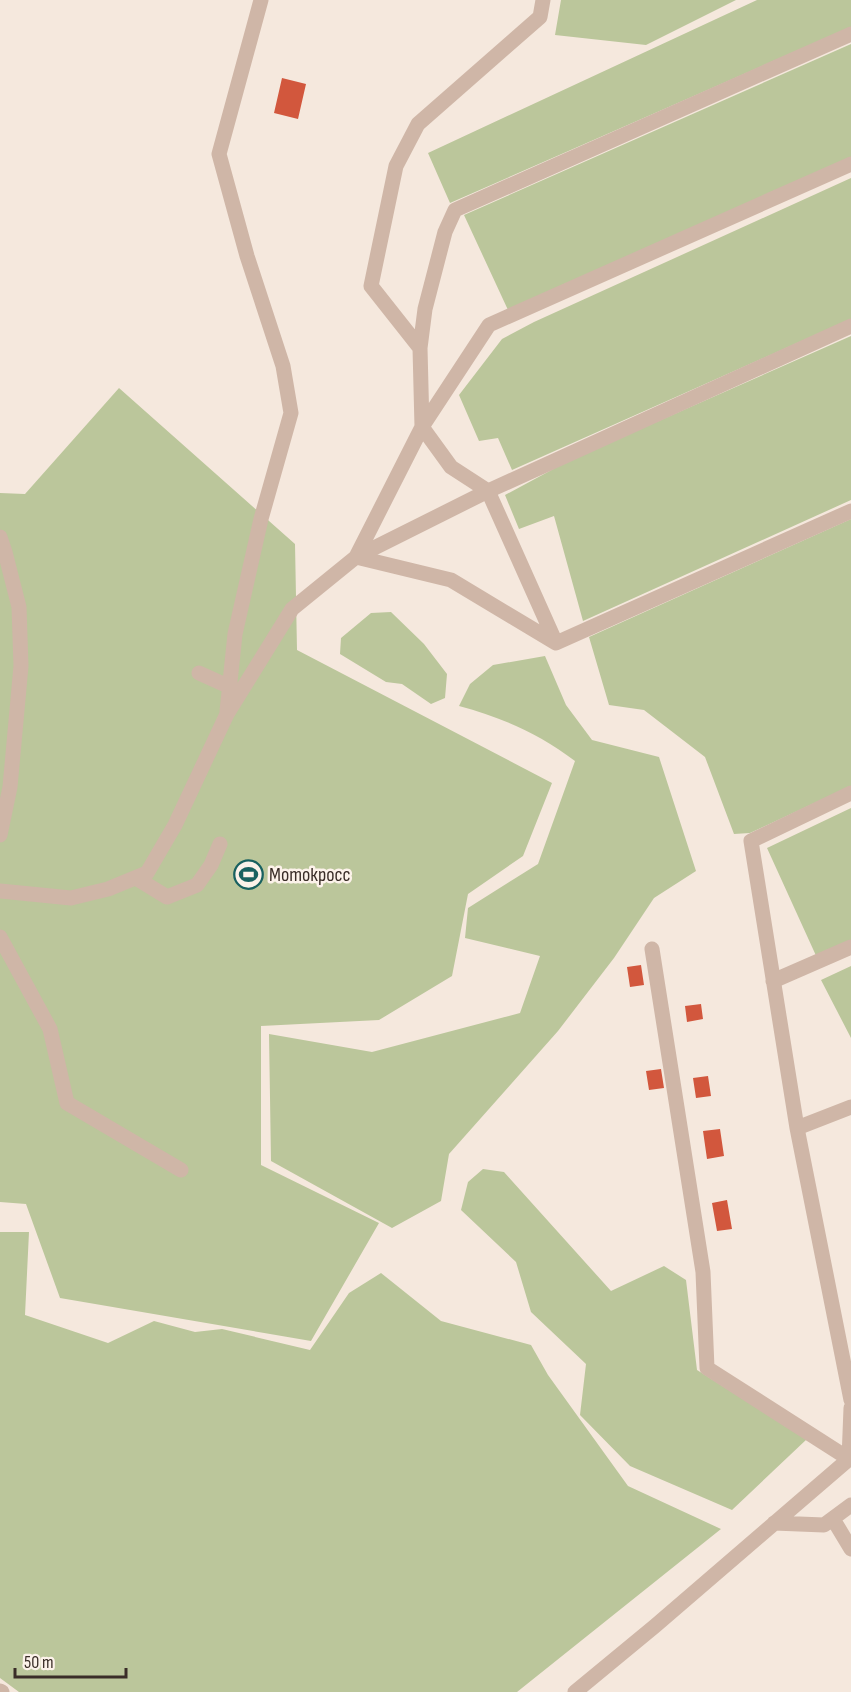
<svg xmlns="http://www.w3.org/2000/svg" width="851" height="1692" font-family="'Sofia Sans Condensed',sans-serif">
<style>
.green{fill:#bbc69b}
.building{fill:#d2573d}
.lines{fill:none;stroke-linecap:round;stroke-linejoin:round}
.minor{stroke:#cfb6a7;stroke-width:15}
.labels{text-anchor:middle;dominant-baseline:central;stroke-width:5;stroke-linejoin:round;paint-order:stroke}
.poi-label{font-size:20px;fill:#3a2d28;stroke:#fcf2ea;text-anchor:start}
</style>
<rect width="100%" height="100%" fill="#f5e8dd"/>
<path class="green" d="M561,0H736L646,45L555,35Z
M757,0H851V27L450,203L428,153Z
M851,44V158L508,310L464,215Z
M851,178V319L512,470L498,438L479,441L459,395L502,339L534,322Z
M851,336V500L583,621L554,516L519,529L505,495L570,460Z
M119,388L295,544L297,650L552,783L523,856L468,894L452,976L379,1020L261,1026V1165L379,1223L311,1341L60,1298L26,1204L0,1202V493L25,494Z
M851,519V786L750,833L734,834L705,757L644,710L609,705L589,637Z
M391,612L424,644L447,674L445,698L431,704L402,684L386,682L340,654L341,638L371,613Z
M545,656L566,705L592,740L659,757L696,871L654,898L614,958L558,1031L449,1154L441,1201L392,1228L271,1161L269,1034L372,1052L520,1013L540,956L465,938L468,908L538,864L575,761C538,733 503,718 459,706L470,684L493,665Z
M851,808V946L818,960L767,848Z
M851,966V1038L821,980Z
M483,1169L504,1172L611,1291L664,1266L686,1280L697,1370L807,1439L732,1510L630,1466L580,1415L586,1364L531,1312L516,1262L461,1210L468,1182Z
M0,1232H29L25,1315L108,1343L154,1321L195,1332L222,1329L310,1350L349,1293L381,1273L441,1321L531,1345L548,1375L628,1486L721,1529L517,1692H19L0,1678Z"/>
<path class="building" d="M282,78L306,84L298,119L274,113Z
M641,965L644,985L630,987L627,967Z
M701,1004L703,1019L687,1022L685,1006Z
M661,1069L664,1088L649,1090L646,1071Z
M708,1076L711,1096L696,1098L693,1078Z
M720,1129L724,1156L707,1159L703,1131Z
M727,1200L732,1229L717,1231L712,1203Z"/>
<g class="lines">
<path class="minor" d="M851,164L489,325L422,427L356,557L451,580L556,643L851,511
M420,348L371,286L396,166L418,124L540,17L543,0
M0,537L5,552L19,607L21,666L10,787L0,835
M556,643L488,491L451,467L422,427L420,348L425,309L445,232L455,210L851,34
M199,673L230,687
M227,711L235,634L261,519L291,413L283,366L247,256L219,154L261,0
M851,793L751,841L797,1128L851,1400
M136,878L167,897L197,885L211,865L220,844
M0,891L71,898L108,889L147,873L175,825L227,714L292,609L356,557L488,491L851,326
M0,937L50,1029L67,1103L181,1170
M652,949L703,1272L707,1368L849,1459
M773,981L851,947
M797,1128L851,1107
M833,1519L851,1549
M774,1523L824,1525L851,1505
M0,1691L2,1692
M575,1692L655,1626L849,1459L851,1408"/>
</g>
<defs>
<symbol id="stadium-ring" viewBox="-11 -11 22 22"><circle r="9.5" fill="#fcf2ea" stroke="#196160" stroke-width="1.5"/><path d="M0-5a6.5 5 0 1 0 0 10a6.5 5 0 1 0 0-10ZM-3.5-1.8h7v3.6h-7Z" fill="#196160"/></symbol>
</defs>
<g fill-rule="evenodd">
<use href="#stadium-ring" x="232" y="858" width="33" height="33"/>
</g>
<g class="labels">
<g class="poi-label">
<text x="269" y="875">Мотокросс</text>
</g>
</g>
<path d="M15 1668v9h111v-9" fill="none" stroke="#3a2d28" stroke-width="3"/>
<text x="24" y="1668" font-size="18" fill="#3a2d28" stroke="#fcf2ea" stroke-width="4.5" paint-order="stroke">50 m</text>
</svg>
